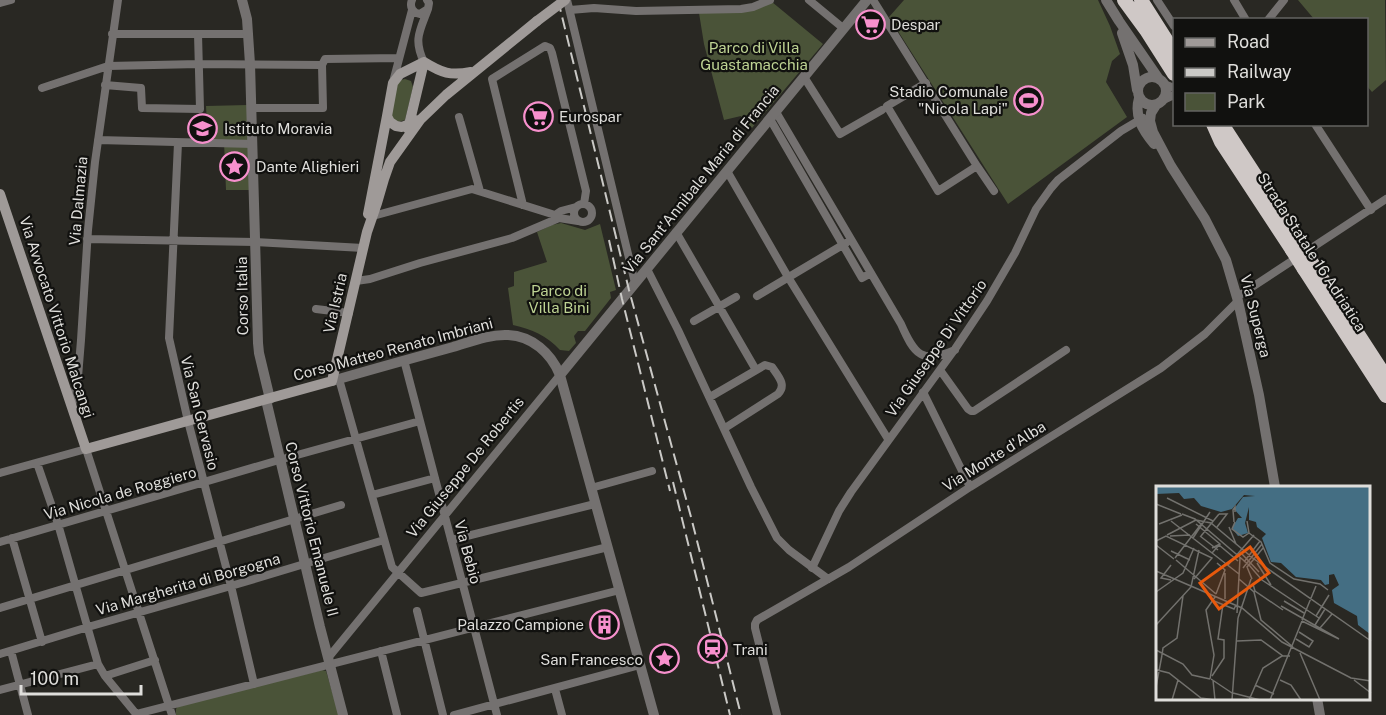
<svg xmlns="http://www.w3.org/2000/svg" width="1386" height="715" font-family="'Public Sans',sans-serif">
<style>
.green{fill:#4a5338}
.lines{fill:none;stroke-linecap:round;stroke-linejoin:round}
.minor{stroke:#747170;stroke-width:8}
.tertiary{stroke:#747170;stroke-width:10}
.secondary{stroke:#9f9a98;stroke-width:10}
.trunk{stroke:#cfc8c6;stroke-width:14}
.rail{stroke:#cac9c6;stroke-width:2;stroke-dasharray:12 6;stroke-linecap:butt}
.secondary-bridge{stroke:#9f9a98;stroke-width:10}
.trunk-bridge{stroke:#cfc8c6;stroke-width:14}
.labels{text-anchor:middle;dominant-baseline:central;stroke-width:4.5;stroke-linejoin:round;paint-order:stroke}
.poi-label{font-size:15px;fill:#dfdedb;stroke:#11110f;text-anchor:start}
.park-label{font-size:15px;fill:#bed393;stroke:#11110f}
.street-label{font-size:15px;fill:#dfdedb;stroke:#11110f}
.inset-road{fill:none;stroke:#72716d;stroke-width:1.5}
.view{fill:#e8590c;fill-opacity:0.15;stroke:#e8590c;stroke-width:3}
.inset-edge{fill:none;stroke:#dfdedb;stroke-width:3}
</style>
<rect width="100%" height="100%" fill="#292823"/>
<path class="green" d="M904,0H1098L1110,26L1120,54L1112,61L1106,82L1127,117L1008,204L889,17Z
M1298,0H1385L1386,80L1372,92L1367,86L1366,20L1314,19Z
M772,2L823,44L752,128L745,130L741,116L724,120L704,44L699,13Z
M405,79L411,81L413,87L405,120L398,122L393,120L390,114L397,83L400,80Z
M248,105L250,190H226L224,142L208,141L206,106Z
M561,223L585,230L600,224L616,290L610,292L611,298L585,331H578L574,336L576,343L569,351L560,350C547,336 532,329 513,325L508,288L514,286V272L547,262L537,232L552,225Z
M322,670L326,671L339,715H176V709L178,706Z"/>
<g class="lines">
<path class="minor" d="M412,0C409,7 413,13 420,14L428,9L429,3L427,0
M567,0L635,283
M809,0L843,28
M873,0L977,166L938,191L887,106L926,83
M1157,0L1174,26
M1234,0L1246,20
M0,3L11,0
M570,10L594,8L636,11L741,9L753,7L770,0
M1268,20L1284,0
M112,34H248
M424,62C413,39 420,31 428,9
M804,77L840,134L882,110
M393,82L412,10
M1164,84L1174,88
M105,85L141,88L142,108L200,109L198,34
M42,88L108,66L199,64L322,65L325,59L399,58
M1163,100L1174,95
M251,108H323L322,65
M776,112L901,324C914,354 922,365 955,350
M459,117L480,191
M770,119L862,278L871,273
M1315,124L1371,210
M98,140L253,144
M178,143L169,338L188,421L231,586L254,684
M977,166L994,191
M727,171L788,277L888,439
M574 213a9 9 0 1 1 18 0a9 9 0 1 1-18 0Z
M523,205L492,79L545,46L550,48L552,53L586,191L584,204
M555,215L561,211L576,207
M373,216L472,189L555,215L559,218L578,221
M676,232L756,370
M87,239L255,242L363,248
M647,269L678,330L751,487L777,538L789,550L828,579
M356,281L370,279L420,263L512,238L559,218
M757,296L846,243
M1237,297L1386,199
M316,309L349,313
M694,321L736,297
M404,360L497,715
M940,370L968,409L971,411H974L1066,350
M339,379L392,567L421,593L608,547
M923,392L970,487
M710,397L765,365L772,367C778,376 787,385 778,394L725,428
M72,405L78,377L81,340L88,230L95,162L118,0
M37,463L58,524L98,664L105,676L137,715
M0,473L86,449L172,715
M591,488L652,471
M372,495L435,478
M12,538L42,642
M451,540L595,504
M0,542L279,460L420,421
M812,568L839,511L851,492L955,349L987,301L1015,253L1036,209L1051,188L1058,180L1121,131L1143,118
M0,608L341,505
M417,611L443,715
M11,651L28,715
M381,651L397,715
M0,654L88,627L231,586L384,540
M328,658L560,375
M105,676L155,660
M555,689L562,715
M0,690L98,664
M136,714L620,590
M454,715L640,665
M777,715L755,628V624L757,620L849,567L970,487L1161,368L1205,334L1238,301"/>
<path class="tertiary" d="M242,0L247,19L250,64L258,343L259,353L270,399
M1106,0L1119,21L1159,79
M1122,33L1133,65L1137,90
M1138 91a14 14 0 1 1 28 0a14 14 0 1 1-28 0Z
M1139,98C1134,116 1142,129 1154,144
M1156,105L1151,113L1150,121L1153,132L1171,166L1205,219L1226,260L1238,301L1259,395L1275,487
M560,375L867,0
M332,381C373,369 413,358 453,347C470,342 490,334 508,335C532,336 551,353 560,375L654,715
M266,400L320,627L343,715
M1317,698L1320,715"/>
<path class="secondary" d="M424,62C442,73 450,76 471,72
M415,121L420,120L446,95L537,21
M409,124L402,127L396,126L390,122L387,116L393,83L400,74L424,62
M408,129L424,62
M0,194L86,449L332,381L367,232L377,203L384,179L390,162L420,120
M368,214L387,116"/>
<path class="trunk" d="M1124,0L1146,30L1174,74
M1141,0L1174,52
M1213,124L1221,142L1292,250
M1222,124L1300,244
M1312,263L1386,377
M1304,269L1386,396"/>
<path class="rail" d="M558,0L629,290L691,517L741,715
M609,240L622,299L670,491
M673,482L730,715"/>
<path class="secondary-bridge" d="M537,21L565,0"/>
<path class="trunk-bridge" d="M1300,244L1312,263
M1292,250L1304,269"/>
</g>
<defs>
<symbol id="supermarket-ring" viewBox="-11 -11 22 22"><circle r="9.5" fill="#11110f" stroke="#f790cd" stroke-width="1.5"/><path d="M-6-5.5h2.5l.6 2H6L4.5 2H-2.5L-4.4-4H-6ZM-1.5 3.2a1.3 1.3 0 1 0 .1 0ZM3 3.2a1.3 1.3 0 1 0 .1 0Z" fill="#f790cd"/></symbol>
<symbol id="stadium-ring" viewBox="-11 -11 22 22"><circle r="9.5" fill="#11110f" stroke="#f790cd" stroke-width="1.5"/><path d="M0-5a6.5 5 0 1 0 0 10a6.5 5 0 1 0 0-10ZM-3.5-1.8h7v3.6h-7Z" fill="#f790cd"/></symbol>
<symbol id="school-ring" viewBox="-11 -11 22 22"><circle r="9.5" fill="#11110f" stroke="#f790cd" stroke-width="1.5"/><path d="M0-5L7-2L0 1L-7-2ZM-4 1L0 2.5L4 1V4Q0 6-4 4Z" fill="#f790cd"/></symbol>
<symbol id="sight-ring" viewBox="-11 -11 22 22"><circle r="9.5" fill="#11110f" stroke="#f790cd" stroke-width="1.5"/><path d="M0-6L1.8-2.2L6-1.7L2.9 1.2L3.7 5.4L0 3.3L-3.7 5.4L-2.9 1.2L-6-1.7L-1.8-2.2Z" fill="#f790cd"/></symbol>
<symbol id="building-ring" viewBox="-11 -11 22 22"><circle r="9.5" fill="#11110f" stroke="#f790cd" stroke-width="1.5"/><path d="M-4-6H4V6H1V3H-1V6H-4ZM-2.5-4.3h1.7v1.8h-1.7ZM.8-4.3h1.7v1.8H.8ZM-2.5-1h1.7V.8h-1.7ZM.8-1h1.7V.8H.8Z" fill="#f790cd"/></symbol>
<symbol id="station-ring" viewBox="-11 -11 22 22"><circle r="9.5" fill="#11110f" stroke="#f790cd" stroke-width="1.5"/><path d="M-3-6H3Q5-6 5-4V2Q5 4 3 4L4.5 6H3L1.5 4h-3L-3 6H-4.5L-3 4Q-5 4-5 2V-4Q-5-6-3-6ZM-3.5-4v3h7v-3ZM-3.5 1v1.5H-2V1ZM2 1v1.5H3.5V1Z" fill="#f790cd"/></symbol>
</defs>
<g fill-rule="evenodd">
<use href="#supermarket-ring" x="854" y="8" width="33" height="33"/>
<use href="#stadium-ring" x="1012" y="84" width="33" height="33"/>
<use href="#supermarket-ring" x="522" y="100" width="33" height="33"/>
<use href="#school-ring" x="186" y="112" width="33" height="33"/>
<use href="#sight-ring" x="218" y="150" width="33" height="33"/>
<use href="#building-ring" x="588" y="608" width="33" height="33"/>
<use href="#station-ring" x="696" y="632" width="33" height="33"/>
<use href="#sight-ring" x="648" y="642" width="33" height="33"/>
</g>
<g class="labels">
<g class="poi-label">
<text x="891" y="24">Despar</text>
<text x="1008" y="91" text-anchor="end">Stadio Comunale<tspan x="1008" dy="17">"Nicola Lapi"</tspan></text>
<text x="559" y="116">Eurospar</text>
<text x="224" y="128">Istituto Moravia</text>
<text x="256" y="166">Dante Alighieri</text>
<text x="584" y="624" text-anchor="end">Palazzo Campione</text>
<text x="733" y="649">Trani</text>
<text x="643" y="659" text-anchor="end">San Francesco</text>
</g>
<g class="park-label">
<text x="754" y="47">Parco di Villa<tspan x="754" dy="17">Guastamacchia</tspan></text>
<text x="559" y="290">Parco di<tspan x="559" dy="17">Villa Bini</tspan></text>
</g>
<g class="street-label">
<text transform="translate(701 179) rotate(-51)">Via Sant'Annibale Maria di Francia</text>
<text transform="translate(78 201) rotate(-85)">Via Dalmazia</text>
<text transform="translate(1312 252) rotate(57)">Strada Statale 16 Adriatica</text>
<text transform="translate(242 296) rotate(-91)">Corso Italia</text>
<text transform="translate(335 303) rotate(-77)">Via Istria</text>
<text transform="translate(1256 316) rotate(76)">Via Superga</text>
<text transform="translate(57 317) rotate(72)">Via Avvocato Vittorio Malcangi</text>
<text transform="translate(936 348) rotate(-55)">Via Giuseppe Di Vittorio</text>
<text transform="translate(393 349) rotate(-15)">Corso Matteo Renato Imbriani</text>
<text transform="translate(200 413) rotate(76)">Via San Gervasio</text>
<text transform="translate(994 456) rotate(-32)">Via Monte d'Alba</text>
<text transform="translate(465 467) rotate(-51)">Via Giuseppe De Robertis</text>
<text transform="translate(120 493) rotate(-16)">Via Nicola de Roggiero</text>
<text transform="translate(312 529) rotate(76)">Corso Vittorio Emanuele II</text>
<text transform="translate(468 552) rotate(75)">Via Bebio</text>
<text transform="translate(188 584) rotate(-16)">Via Margherita di Borgogna</text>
</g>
</g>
<g transform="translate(1156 486)">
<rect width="214" height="214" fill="#292823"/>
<path d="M0,0H214V148L202,139L201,130L178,117L176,104L183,99L178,88L173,89V98L169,99L165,94L140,91L125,77L115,76L106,52L110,48L101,41L100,36L93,34V21L89,37L92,47L82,50L76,42L82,32H86L78,23L87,11L99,10L88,9L76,23L65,26L45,20L38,12L28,13L23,7L0,8Z" fill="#446e83"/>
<path class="inset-road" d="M11,12L57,35M0,18L25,28M26,28L39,33L93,79M40,34L55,37L98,73L107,62M15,35L83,88M78,36L77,24L79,21V26M79,36L76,43L87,51L93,47L91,35M3,38L26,29M40,38L64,58L56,62M61,41L71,28H63M73,41L80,58M93,47L105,56L114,77L138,93L164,98L172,104M11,49L40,34M14,50L34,49M44,50L62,64M45,50L63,28M37,52L54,26M0,55L10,50L56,72L38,93M0,59L18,73M15,65L34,74M56,67L63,59L82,75M86,68L103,86M19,72L46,37M20,74L60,108M88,76L104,55M101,77L115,99M15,79L5,92L15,94M72,79L98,49M93,79L106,94L163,132M87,82L106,58M0,85L86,122L126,156L195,192L215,195M69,87V113M83,93L98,106L105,134L137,161M96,93L91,81L98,73L215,155M97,98L99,105L127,124M0,106L27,87L38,62M60,108L69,84L61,77M58,115L78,123L80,119M128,115L148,127M125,120L183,153L146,135M81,127L84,72M160,130L173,109M82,132L95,93M146,134L160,100M0,139L35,101L43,64M159,139L169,123M164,142L176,128M140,153L153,161L157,155L143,146M81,155L105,154L127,170H134M0,164L27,178L36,189L54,193M144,167L164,214M6,169L7,162L21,152L27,110M1,184L13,187L45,212L59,214L57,194M56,190L68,172V154L62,153L67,118M54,193L58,169L50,124L59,111M55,193L76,207M124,194L135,199L145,214M198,194L215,207M99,199L118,208M0,201L6,169M77,207L104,214M16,214L22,194M76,214L82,132M93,214L107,182L126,170M114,214L146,135"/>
<path class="view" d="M94,61L113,87L63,123L44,97Z"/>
<rect width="214" height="214" class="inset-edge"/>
</g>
<rect x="1173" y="18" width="195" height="108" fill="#11110f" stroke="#636361" stroke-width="1.5"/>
<rect x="1185" y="38" width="30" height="9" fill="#9f9a98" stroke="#636361" stroke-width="1.5"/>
<text x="1227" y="48" font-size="18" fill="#dfdedb">Road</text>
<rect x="1185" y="68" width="30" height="9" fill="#cac9c6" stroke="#636361" stroke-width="1.5"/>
<text x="1227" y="78" font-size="18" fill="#dfdedb">Railway</text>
<rect x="1185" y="93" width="30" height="18" fill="#4a5338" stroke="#636361" stroke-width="1.5"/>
<text x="1227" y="108" font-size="18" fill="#dfdedb">Park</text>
<path d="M21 685v9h120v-9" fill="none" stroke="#dfdedb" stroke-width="3"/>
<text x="30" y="685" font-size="18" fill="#dfdedb" stroke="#11110f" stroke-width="4.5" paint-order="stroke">100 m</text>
</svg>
